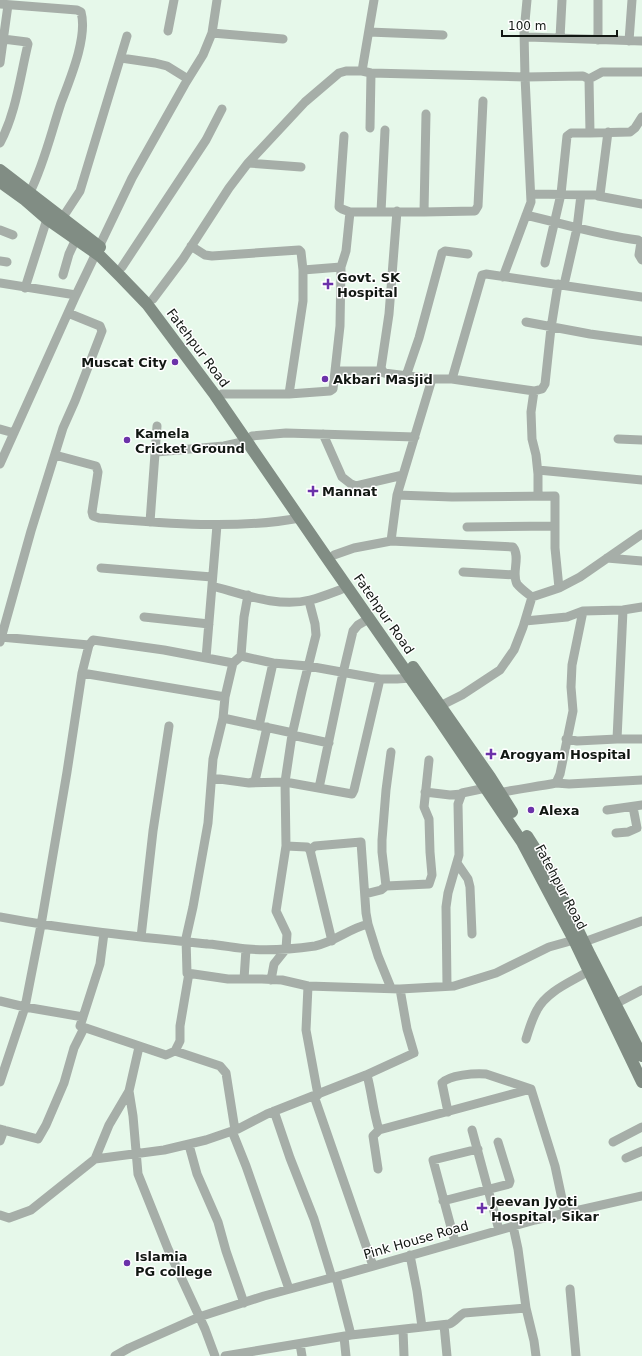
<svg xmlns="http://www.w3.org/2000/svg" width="642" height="1356" font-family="'DejaVu Sans',sans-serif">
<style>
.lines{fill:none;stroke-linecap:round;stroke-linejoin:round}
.street{stroke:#a6aea8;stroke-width:9}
.secondary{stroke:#818d84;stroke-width:12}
.poi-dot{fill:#6b32a9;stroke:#fff;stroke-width:1.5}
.labels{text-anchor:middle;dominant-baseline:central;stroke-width:3;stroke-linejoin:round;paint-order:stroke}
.poi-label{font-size:13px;font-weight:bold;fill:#111712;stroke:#fff;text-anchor:start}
.street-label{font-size:13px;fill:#111712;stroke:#fff}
</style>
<rect width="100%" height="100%" fill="#e6f8ea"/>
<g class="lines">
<path class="street" d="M527,0L524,32L525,36L528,37L642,41
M0,4L77,10L81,12C88,37 70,79 61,103C51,133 44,164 30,192
M168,31L174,0
M369,32L443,35
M524,32L525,77L583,76L589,79L590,133L630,132L635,128L642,117
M212,33L283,39
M560,38L562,0
M598,40V0
M629,41L632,0
M121,58L155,63L167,66L188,79
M0,63L8,5
M362,71L371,73L525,77L531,202L503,277
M589,79L602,72H642
M370,128L371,73
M0,143C16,113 20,77 28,44L27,42L3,39
M248,163L301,167
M531,194L600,195L608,132
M598,196L642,204
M397,211L389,314L381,368L384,373L432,379
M350,212H424L475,211L478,206L483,101
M381,212L385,130
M424,212L426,114
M526,215C564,224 600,235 638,240L641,242L639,255L642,260
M63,217L80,191L127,36
M0,230L13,235
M191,246L205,255L212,256L299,250L301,252L303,270
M0,261L7,262
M545,263L561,194L567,136L571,133H590
M122,267L206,140L222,109
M63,275L69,254L76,239
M0,283L76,295
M564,285L577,228L581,195
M25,288L47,219
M153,299L183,259L229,188L248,163L305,102L339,73L346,71H362L374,0
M526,322L590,334L642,341
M336,371H382
M406,376L419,338L442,253L445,251L468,254
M452,379L534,391L542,389L545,384L551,328L558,284
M534,391L531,412L532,439L536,455L538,474V496
M222,394H289L330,391L333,389L340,326L341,267
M289,394L303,301V270L341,267L346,251L350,212L342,209L339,207L344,136
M0,429L14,433
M323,434L342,477L351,484L356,486L403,475
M252,436L286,433L415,437
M618,439L642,440
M156,452L224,446L247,441
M55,455L96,466L98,472L92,512L93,516L99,518C166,523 234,530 300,518
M0,464L76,295L132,178L185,84L203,55L212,33L217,0
M538,470L642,480
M397,495L452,497L555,496V548L559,588
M150,522L157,426
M467,527L555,526
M391,541L513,547C521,557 511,573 517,584C521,589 527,593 532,597
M334,555L354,548L391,541L397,495L432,379H452L482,275L486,274L642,297
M607,558L642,561
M101,568L212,577
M463,572L515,575
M212,586C243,594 278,608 310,600C323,597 336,591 348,587
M144,617L209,624
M525,621L567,617L583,611
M0,637L89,645
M0,642L31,531L63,428L75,401L102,331L100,326L68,313
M241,656L244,617L248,595
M206,658L217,525
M82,673L225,697
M411,678L397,679H380L308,666L273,663L241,656L233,663L225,697L223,718L213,759L208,823L193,907L186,938L187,973L228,979H262L282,980L308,986L400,989L454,986L496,973L549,947L574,940
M436,708L462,695L500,670L514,650L523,627L532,597L559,588L580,577L642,534
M223,718L293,733
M259,726L273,663
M292,735L329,743
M566,739L577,741L617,739H642
M617,739L623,610
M212,778L249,783L255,781L267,727
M249,783L285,782L352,794L354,790L380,679
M556,783L569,784L642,780
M319,788L343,673L353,631L358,625L370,618
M425,792L450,795L462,794
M494,794C515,789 536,787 556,783L560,774L573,711L571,687L572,665L583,611L623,610L642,607
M607,810L642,805
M616,833L628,832L637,828L633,807
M286,846L307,847L310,850L332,941
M310,850L315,846L361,842L366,913L368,924
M457,863L468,879L470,887L472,934
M386,886L429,884L432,875L430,852L429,819L424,807L429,760
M365,894L381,890L386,886L382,852V840L386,790L391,752
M0,917C69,930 139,937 208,944C222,945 235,948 248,949C269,951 293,949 315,946C335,942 348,929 368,924L378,956L391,988
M141,937L153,831L169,726
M584,942L642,921
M244,979L246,949
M271,980L274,964L286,949L287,934L276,911L286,846L285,782L292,735L302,691L316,635L315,624L309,601
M308,986L306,1030L318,1095
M447,986L446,907L448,893L459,855L458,804L462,793L486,788
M0,1001L25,1007L83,1017L80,1026L166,1055L175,1051L180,1041V1026L189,973
M615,1004L642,990
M83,1017L100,964L104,933
M526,1039C529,1029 532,1019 537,1010C547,991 571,982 589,971
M175,1051L220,1066L226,1073L235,1130
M367,1075C372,1093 373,1112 379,1130
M0,1082L25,1007L41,925L67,772L82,673L89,645L93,640L164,650L233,663
M531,1089L555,1166L565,1213
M129,1091L133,1116L138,1174L168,1249L205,1329L215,1356
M314,1096L373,1266
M274,1111L290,1158L314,1219L332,1278
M448,1112L442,1083C449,1075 475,1073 486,1074L531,1089
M0,1129L38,1139L46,1125L64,1083L74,1048L84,1028
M472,1130L499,1230
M232,1131L246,1166L289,1289
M0,1141L4,1130
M613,1142L642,1127
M189,1145L197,1174L218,1222L226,1251L244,1303
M626,1158L642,1151
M95,1159L164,1150L206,1140L238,1129L267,1114L366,1075L414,1053L407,1029L400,989
M378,1169L373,1136L379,1130L531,1089
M443,1201L509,1184L510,1181L498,1142
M0,1215L9,1218L31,1210L95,1159L109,1125L129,1091L139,1047
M513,1226L518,1249L526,1308L534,1341L536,1356
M455,1242L433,1160L478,1149
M410,1255L417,1291L422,1327
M336,1277L351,1335
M570,1289L576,1356
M444,1325L447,1356
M403,1330L404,1356
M344,1337L346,1356
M300,1344L302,1356
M115,1356L129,1348L199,1317L264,1296L342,1275L535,1220L642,1196
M225,1356L351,1335L449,1324C455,1322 458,1316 464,1313L526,1308"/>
<path class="secondary" d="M0,170L100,247
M0,182L24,199L47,219L100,256L120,276L147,304L215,395L327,558L439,719L522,842L574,940L642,1082
M413,667L490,777L512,812
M527,836L550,872L590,955L642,1056"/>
</g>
<g class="poi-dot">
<path d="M326 278h4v4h4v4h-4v4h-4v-4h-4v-4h4z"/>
<circle cx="175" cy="362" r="4"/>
<circle cx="325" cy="379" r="4"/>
<circle cx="127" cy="440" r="4"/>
<path d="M311 485h4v4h4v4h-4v4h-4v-4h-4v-4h4z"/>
<path d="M489 748h4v4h4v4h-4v4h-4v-4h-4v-4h4z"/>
<circle cx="531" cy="810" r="4"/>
<path d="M480 1202h4v4h4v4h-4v4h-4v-4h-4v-4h4z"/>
<circle cx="127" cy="1263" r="4"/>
</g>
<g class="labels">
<g class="poi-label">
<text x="337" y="277">Govt. SK<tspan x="337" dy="15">Hospital</tspan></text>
<text x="167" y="362" text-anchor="end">Muscat City</text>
<text x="333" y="379">Akbari Masjid</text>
<text x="135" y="433">Kamela<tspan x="135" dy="15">Cricket Ground</tspan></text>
<text x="322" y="491">Mannat</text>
<text x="500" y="754">Arogyam Hospital</text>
<text x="539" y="810">Alexa</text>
<text x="491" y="1201">Jeevan Jyoti<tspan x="491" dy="15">Hospital, Sikar</tspan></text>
<text x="135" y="1256">Islamia<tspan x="135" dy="15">PG college</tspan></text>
</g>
<g class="street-label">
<text transform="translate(198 348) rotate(53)">Fatehpur Road</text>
<text transform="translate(384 614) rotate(55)">Fatehpur Road</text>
<text transform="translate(561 887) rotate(62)">Fatehpur Road</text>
<text transform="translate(416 1240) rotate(-16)">Pink House Road</text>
</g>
</g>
<path d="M502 30v6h115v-6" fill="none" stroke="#111712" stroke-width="2"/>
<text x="508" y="30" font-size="12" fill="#111712" stroke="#ffffff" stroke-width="3" paint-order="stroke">100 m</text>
</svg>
